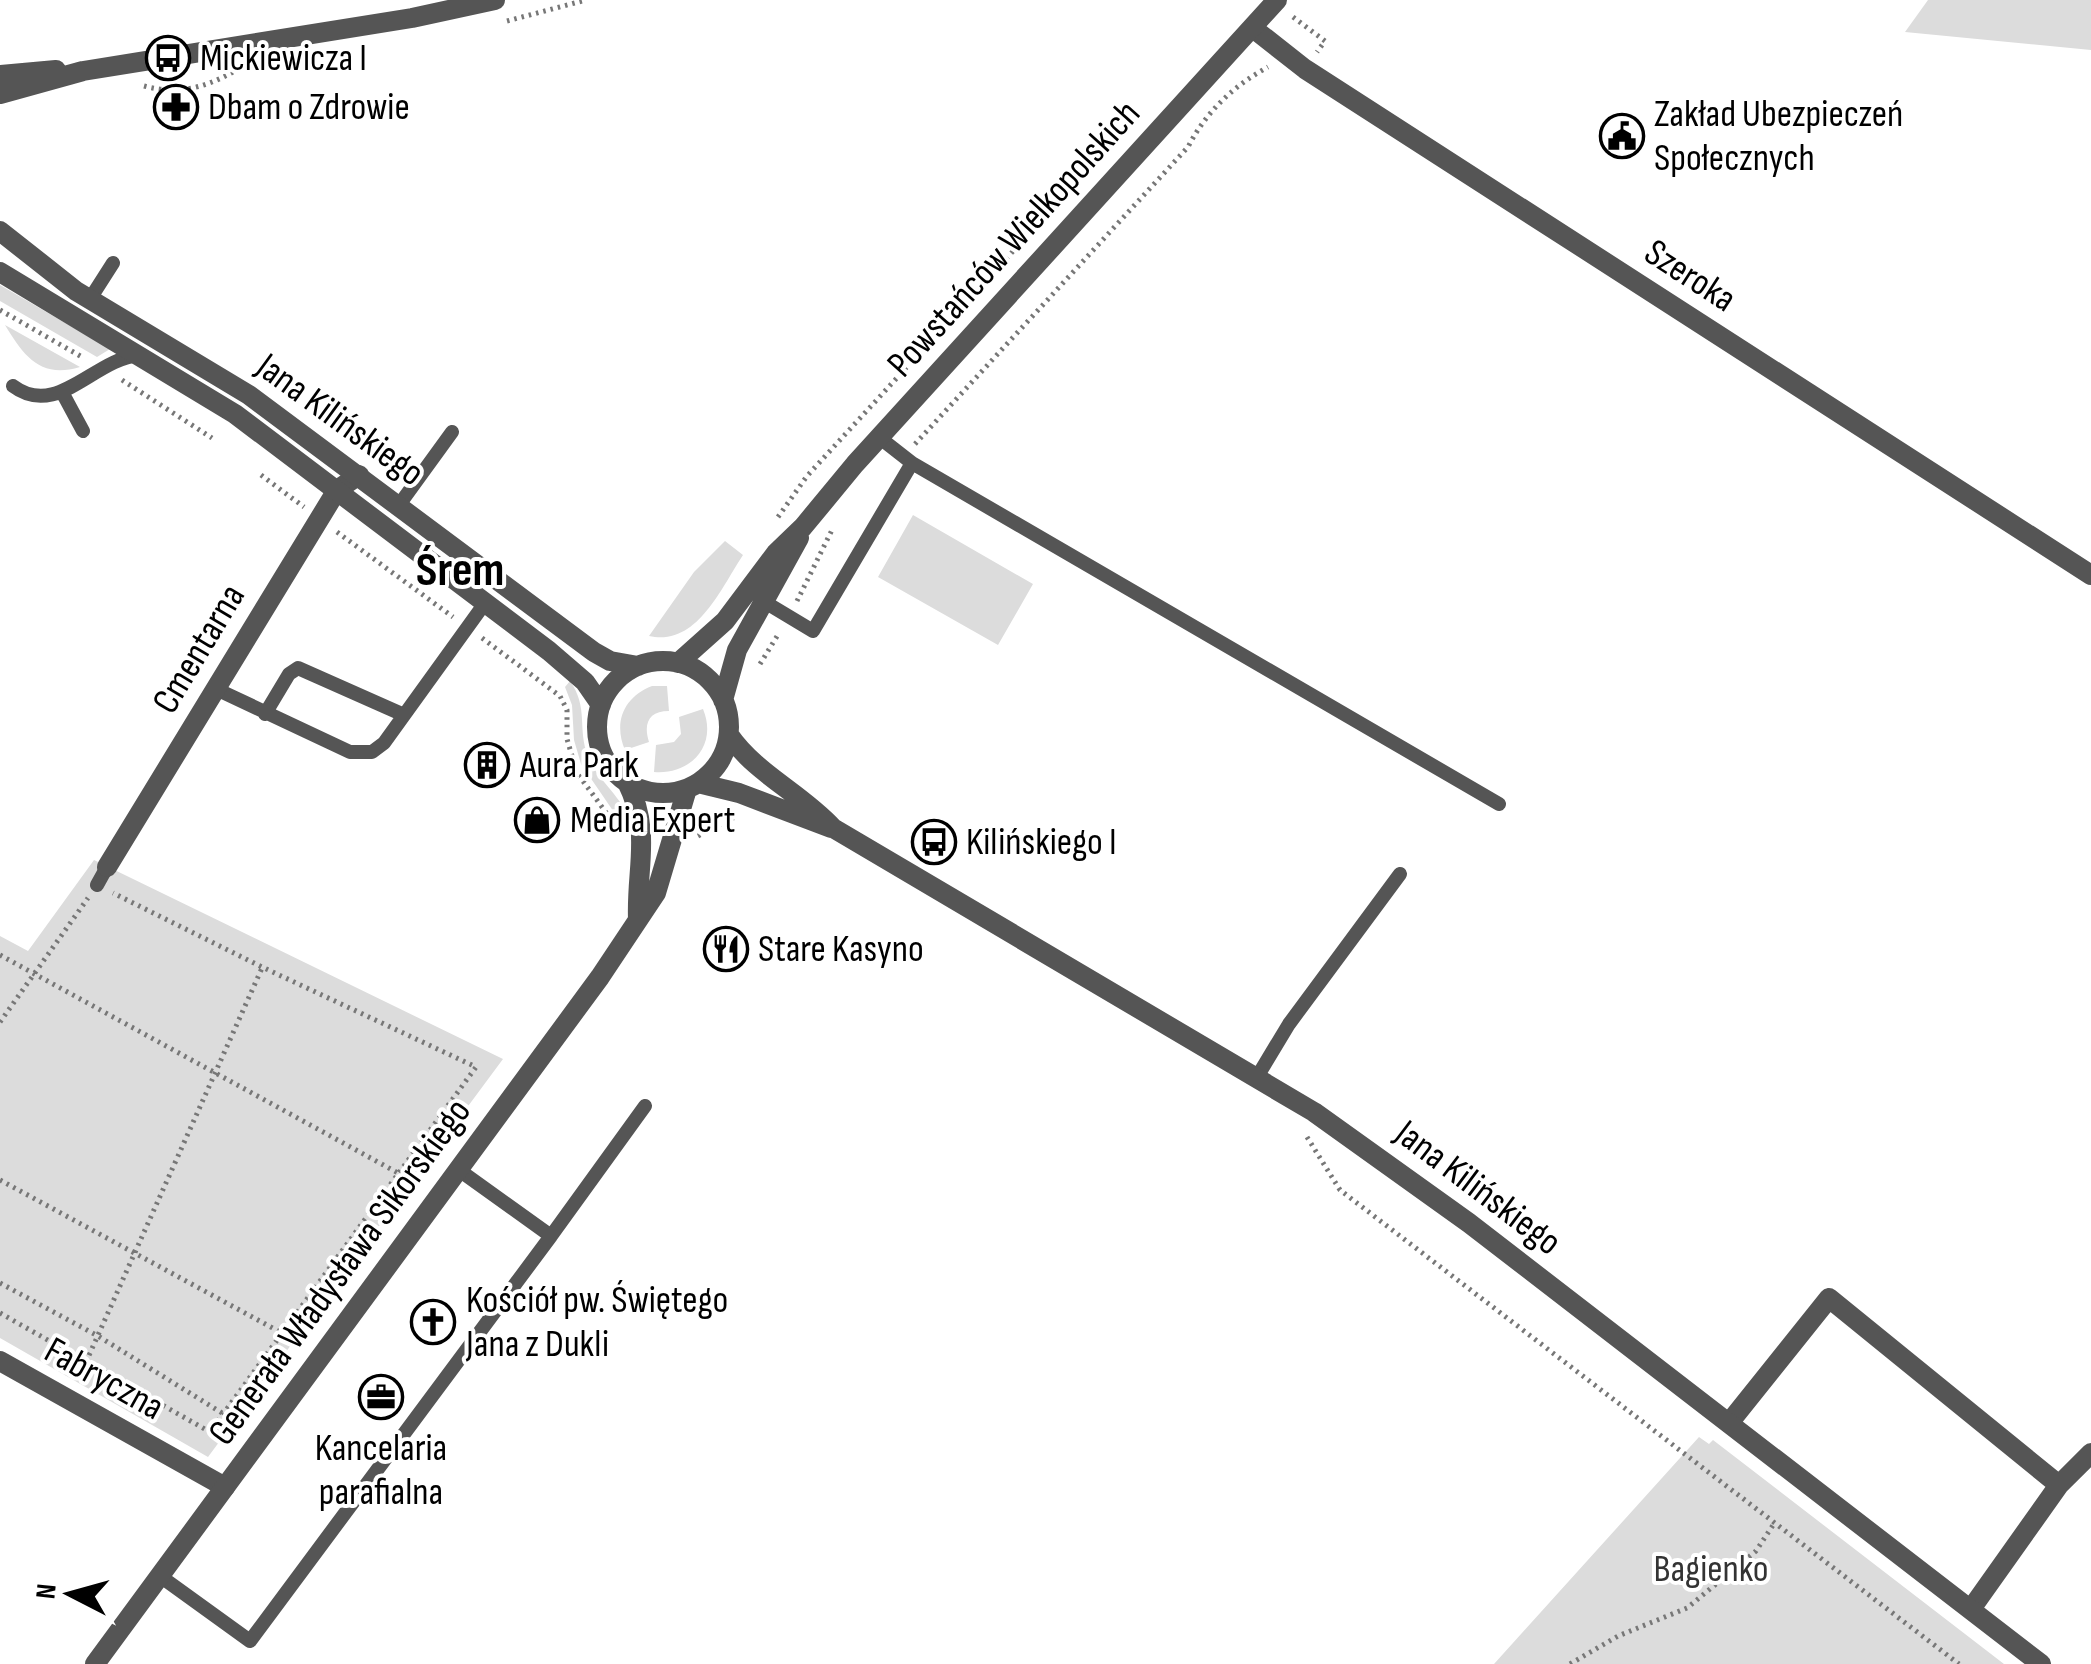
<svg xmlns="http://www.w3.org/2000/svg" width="2091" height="1664" font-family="'Sofia Sans Condensed',sans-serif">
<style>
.green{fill:#dcdcdc}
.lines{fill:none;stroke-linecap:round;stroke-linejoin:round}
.path{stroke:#777;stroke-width:5;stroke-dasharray:2.5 5;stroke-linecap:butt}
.service{stroke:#555;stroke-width:14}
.minor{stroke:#555;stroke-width:20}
.tertiary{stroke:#555;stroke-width:20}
.labels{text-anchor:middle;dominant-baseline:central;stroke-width:8;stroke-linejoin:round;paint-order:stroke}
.poi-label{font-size:38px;fill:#000;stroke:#fff;text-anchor:start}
.street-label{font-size:38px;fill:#000;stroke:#fff}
.park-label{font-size:38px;fill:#333;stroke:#fff}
.district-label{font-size:48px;font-weight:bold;fill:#000;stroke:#fff}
</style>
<rect width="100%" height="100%" fill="#fff"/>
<path class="green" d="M1928,0H2091V50L1905,32Z
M0,285L110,349L97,357L0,301Z
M5,325L80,367C40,379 24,356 5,325Z
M913,515L1033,584L998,645L878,577Z
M725,541L743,555C721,588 697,647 649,636L694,572Z
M570,681C589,708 577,729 588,756C599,784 626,798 632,829L620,821L581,764L574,740L572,705L565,687Z
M652,686H667L669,711C649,711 643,723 649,742L625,750C613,722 624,697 652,686Z
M703,709C718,745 691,775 654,772L656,745L674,742L681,734L679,717Z
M94,860L503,1059L208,1457L0,1338V936L28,951Z
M1699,1437L1709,1444L1713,1440L2004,1664H1494Z"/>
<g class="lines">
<path class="path" d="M1293,17L1325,41L1317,52
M507,21L586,0
M144,86C177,95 204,88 233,72
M0,310L82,357
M122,380L212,438
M915,444L1188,147C1206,112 1233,86 1268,67
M261,475L304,507
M778,517L807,476L1103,153
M337,532L453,617
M797,601L832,530
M482,638L560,696L567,710V739L577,773L616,826
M760,664L779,633
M698,836L737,816
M0,955L398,1173
M0,1022L88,898
M1307,1137L1340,1190L1959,1664
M0,1180L280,1332
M0,1283L98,1336L222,1413
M0,1313L210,1432L476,1067L262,967L113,893
M86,1362L262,968
M1570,1664L1618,1636L1687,1608L1756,1551L1775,1522"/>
<path class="service" d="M90,299L113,263
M13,386C57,419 94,359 139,355
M62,392L83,431
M912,463L1499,804
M399,505L452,432
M763,601L813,631L912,463L880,438
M216,689L350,752H372L384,743L485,603
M265,714L289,674L298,668L404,715
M97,885L107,867
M1257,1077L1289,1024L1400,874
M551,1236L645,1106
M160,1576L250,1641L551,1236L459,1170"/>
<path class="minor" d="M1254,29L1305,69L2091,575
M0,75L56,70
M0,94L83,71L412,18L495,0
M107,867L337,490L359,475
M0,1361L225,1487
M1729,1423L1829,1298L2059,1485
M1971,1609L2059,1485L2091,1453"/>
<path class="tertiary" d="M0,231L76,291L249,395L594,652L610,661L638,666
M0,272L235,414L549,651L585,682L601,705
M597 727a66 66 0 1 1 132 0a66 66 0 1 1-132 0Z
M678,663L725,621L776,553L803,527L855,464L1277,0
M723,700L737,650L799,538
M729,735C756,774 801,793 833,828L1314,1112L1469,1223L2041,1664
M627,782C652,832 636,868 638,919
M698,783L739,793L831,828
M95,1664L600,977L656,893L687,789"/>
</g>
<defs>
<symbol id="bus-ring" viewBox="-11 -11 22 22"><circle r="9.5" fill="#fff" stroke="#000" stroke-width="1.5"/><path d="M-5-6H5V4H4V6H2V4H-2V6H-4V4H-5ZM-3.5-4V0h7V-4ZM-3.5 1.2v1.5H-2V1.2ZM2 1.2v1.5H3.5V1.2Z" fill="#000"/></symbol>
<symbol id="pharmacy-ring" viewBox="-11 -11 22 22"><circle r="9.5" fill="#fff" stroke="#000" stroke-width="1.5"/><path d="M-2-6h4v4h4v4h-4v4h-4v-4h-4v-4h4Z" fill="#000"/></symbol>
<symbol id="civic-ring" viewBox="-11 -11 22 22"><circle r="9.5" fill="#fff" stroke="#000" stroke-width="1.5"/><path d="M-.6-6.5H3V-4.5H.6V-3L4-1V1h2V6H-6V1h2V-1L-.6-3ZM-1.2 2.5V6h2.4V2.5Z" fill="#000"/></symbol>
<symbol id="building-ring" viewBox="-11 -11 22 22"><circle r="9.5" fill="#fff" stroke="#000" stroke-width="1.5"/><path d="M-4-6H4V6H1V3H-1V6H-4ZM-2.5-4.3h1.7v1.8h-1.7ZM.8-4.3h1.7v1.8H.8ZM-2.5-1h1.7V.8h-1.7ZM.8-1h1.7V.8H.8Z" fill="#000"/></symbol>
<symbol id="shop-ring" viewBox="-11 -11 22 22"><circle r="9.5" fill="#fff" stroke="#000" stroke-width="1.5"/><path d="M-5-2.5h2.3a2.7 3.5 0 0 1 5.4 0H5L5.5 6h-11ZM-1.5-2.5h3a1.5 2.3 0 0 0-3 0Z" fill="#000"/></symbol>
<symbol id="restaurant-ring" viewBox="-11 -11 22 22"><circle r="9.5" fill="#fff" stroke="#000" stroke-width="1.5"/><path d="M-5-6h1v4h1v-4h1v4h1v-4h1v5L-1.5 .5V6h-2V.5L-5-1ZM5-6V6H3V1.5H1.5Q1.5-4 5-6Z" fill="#000"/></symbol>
<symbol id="church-ring" viewBox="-11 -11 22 22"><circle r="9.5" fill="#fff" stroke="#000" stroke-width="1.5"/><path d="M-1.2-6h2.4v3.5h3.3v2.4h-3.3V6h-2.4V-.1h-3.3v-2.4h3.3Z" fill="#000"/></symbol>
<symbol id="office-ring" viewBox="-11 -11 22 22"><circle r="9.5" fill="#fff" stroke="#000" stroke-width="1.5"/><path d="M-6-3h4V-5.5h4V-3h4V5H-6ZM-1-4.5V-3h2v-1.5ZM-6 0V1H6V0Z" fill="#000"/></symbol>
</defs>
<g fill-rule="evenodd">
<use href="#bus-ring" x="143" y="33" width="50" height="50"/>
<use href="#pharmacy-ring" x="151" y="82" width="50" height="50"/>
<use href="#civic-ring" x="1597" y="111" width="50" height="50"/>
<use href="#building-ring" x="462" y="740" width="50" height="50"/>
<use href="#shop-ring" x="512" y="795" width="50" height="50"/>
<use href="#bus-ring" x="909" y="817" width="50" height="50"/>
<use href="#restaurant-ring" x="701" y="924" width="50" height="50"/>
<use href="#church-ring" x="408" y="1297" width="50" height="50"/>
<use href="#office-ring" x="356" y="1372" width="50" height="50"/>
</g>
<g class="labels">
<g class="poi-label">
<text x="200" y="58">Mickiewicza I</text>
<text x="208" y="107">Dbam o Zdrowie</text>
<text x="1654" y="114">Zakład Ubezpieczeń<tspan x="1654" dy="44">Społecznych</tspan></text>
<text x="520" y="765">Aura Park</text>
<text x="570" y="820">Media Expert</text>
<text x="966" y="842">Kilińskiego I</text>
<text x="758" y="949">Stare Kasyno</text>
<text x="466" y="1300">Kościół pw. Świętego<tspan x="466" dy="44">Jana z Dukli</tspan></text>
<text x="381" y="1448" text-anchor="middle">Kancelaria<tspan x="381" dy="44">parafialna</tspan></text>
</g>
<g class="street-label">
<text transform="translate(1014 239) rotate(-48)">Powstańców Wielkopolskich</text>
<text transform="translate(1690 276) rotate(33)">Szeroka</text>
<text transform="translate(340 420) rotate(36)">Jana Kilińskiego</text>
<text transform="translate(199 649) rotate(-59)">Cmentarna</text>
<text transform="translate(1478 1188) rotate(37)">Jana Kilińskiego</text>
<text transform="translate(340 1272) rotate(-54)">Generała Władysława Sikorskiego</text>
<text transform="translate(104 1379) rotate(29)">Fabryczna</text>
</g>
<g class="park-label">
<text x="1711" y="1569">Bagienko</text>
</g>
<g class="district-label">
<text x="460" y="570">Śrem</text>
</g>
</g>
<g transform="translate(70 1594) rotate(276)" stroke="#ffffff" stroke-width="8" paint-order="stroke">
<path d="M0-8L18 38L0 25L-18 38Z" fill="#000000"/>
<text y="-15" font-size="28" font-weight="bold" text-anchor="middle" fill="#000000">N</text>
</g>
</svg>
